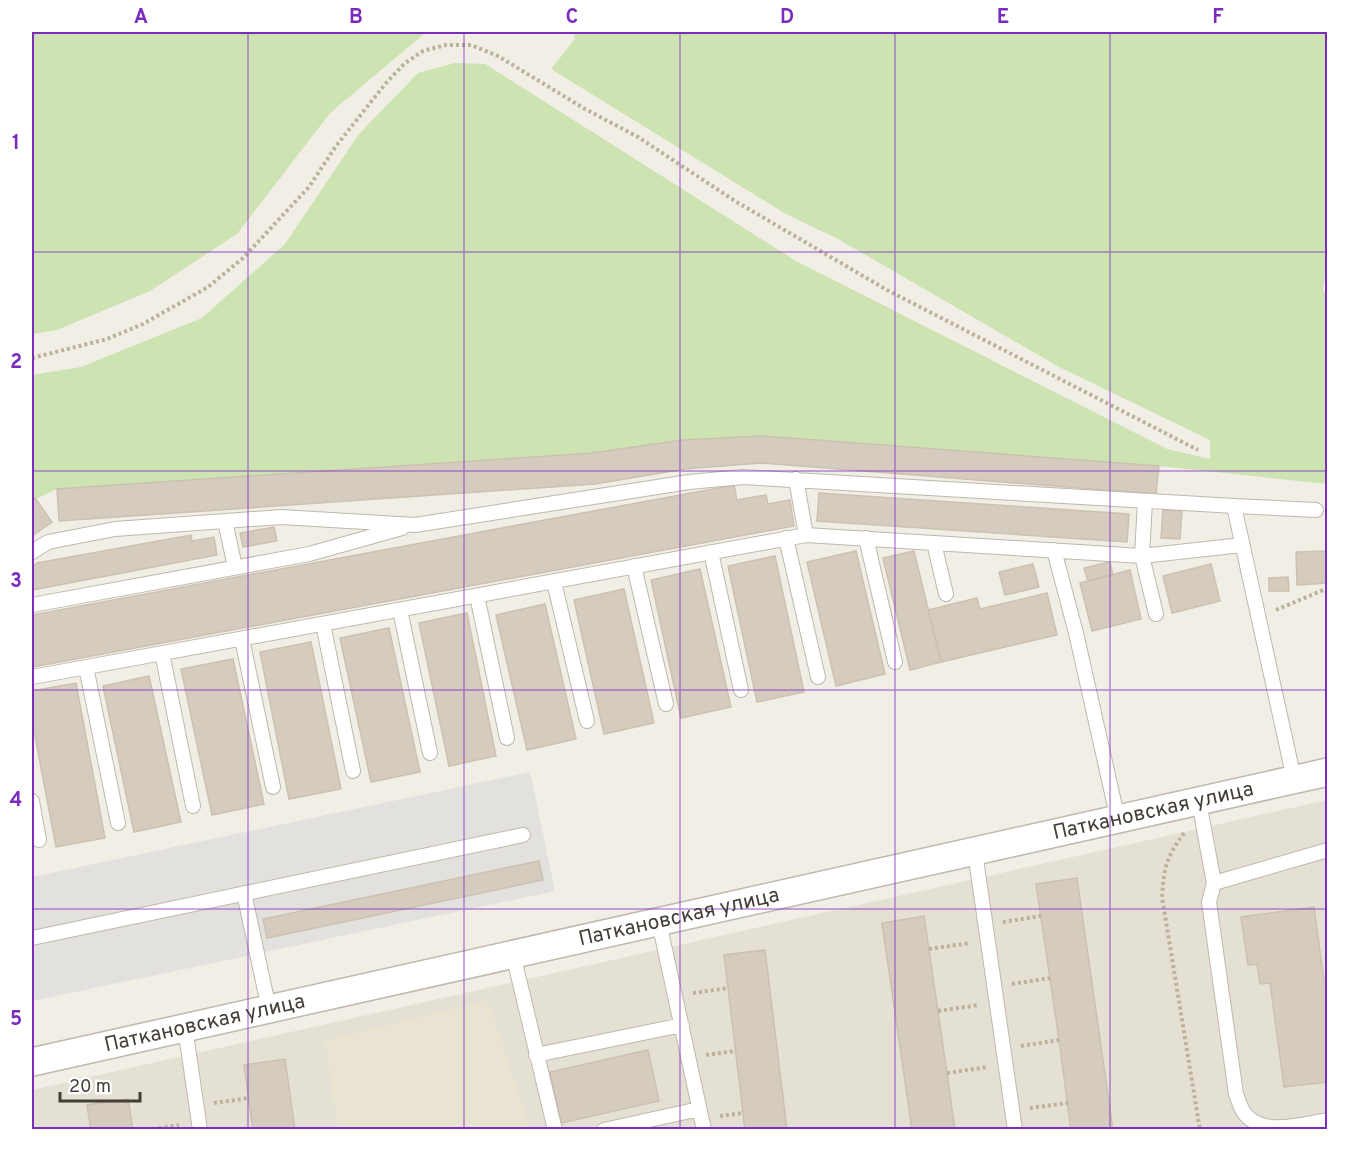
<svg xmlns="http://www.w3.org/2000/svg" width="1359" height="1161" font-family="Overpass,sans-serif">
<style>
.residential{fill:#e5e0d4}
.education{fill:#e9e3d1}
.green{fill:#cde3b2}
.parking{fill:#e3e1de}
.building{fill:#d5ccbf;stroke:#ccc1b0;stroke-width:1.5}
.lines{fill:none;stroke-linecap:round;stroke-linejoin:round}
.service-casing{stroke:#bfb8ac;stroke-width:16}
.minor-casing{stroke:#bfb8ac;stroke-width:30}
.path{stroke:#bdb19c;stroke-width:4;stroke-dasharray:3 3;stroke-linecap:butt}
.service{stroke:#fff;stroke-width:14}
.minor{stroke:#fff;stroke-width:27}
.grid{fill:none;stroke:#7b2cbf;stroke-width:1.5;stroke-opacity:0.55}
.labels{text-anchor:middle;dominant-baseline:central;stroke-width:5;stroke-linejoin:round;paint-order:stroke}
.street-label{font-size:21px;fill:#433e36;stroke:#fff}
.neatline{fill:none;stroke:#7b2cbf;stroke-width:2}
.grid-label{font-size:20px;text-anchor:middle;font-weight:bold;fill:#7b2cbf}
</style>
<rect width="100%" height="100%" fill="#f1eee6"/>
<path class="residential" d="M1327,800V1129L32,1130V1090Z"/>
<path class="education" d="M488,1000L530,1129H338L325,1041Z"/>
<path class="green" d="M32,32H449L424,34L330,113L237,234L150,291L57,330L32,334Z
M574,32H1327L1328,254L1323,290L1328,295L1327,484L1159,466L763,436L683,440L592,453L57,489L32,501V375L81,367L202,318L285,244L359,134L418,73L455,63L485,64L796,261L1167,449L1210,459V440L1059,367L838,239L786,214L551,69L575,39Z"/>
<path class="parking" d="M530,772L555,891L32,1001V877Z"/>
<path class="building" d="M763,436L1159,466L1156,494L761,463L685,469L595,484L59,521L57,489L592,453L683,440Z
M734,485L737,500L766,495L768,504L790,500L794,526L32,667V615Z
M819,493L1129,514L1127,542L817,521Z
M35,498L52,522L32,536V501Z
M1163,510L1182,511L1180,539L1161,538Z
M274,527L277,541L243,547L240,533Z
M191,535L192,541L214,537L217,555L32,590V567L37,563Z
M856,551L885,674L836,686L807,562Z
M914,551L941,662L910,670L883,558Z
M1328,551V583L1297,585L1296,552Z
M775,556L804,692L757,702L728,566Z
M1110,562L1113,575L1088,581L1084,568Z
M1033,564L1039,587L1005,595L999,572Z
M1211,564L1220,601L1172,613L1163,576Z
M700,569L731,707L681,718L651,580Z
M1130,570L1141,619L1092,631L1080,583Z
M1288,577L1289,591H1269V578Z
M624,589L654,723L604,734L574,600Z
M1047,593L1057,635L941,662L928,610L977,598L980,609Z
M545,604L576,739L527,750L496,615Z
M467,613L496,756L449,766L419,623Z
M389,628L420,772L371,782L340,638Z
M311,642L341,789L289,799L260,652Z
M233,659L264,804L212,815L181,669Z
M149,676L181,822L134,832L103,686Z
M76,683L105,838L56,847L32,720V691Z
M539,861L543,880L267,938L263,919Z
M1077,878L1113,1130H1071L1059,1040L1036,884Z
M1314,907L1324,981H1328V1082L1284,1087L1270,983L1260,984L1257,964L1248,965L1241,917Z
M924,916L947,1073L955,1130H912L882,923Z
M765,950L787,1130H745L728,988L724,955Z
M648,1050L659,1101L561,1123L550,1072Z
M285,1059L295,1130H253L244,1065Z
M128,1099L133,1130H91L87,1105Z"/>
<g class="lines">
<defs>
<path id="service" d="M796,479L806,535
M1145,501L1142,556L1156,614
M225,521L235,567
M786,538L818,677
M866,538L895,662
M934,543L946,594
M1054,550L1076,633L1118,820
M32,552L48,542L115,529L281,517L415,525L689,482L743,477L1234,506
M711,552L741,690
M634,566L666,704
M554,582L587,721
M477,596L507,738
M32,605L309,554L402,528
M400,610L430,753
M323,624L353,771
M242,639L273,787
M162,653L193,806
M86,667L118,823
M32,677L806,535L1142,556L1242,545
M1294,779L1234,506L1316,510
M32,801L39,840
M1199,802L1214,883L1209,902L1236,1094C1238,1099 1240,1106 1243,1111C1259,1138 1303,1124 1328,1120
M975,852L1015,1130
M1214,883L1328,850
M244,893L269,1009
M659,922L704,1130
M32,938L523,835
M513,954L555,1130
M185,1027L200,1130
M536,1055L682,1025
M604,1130L699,1109"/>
<g id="minor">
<path id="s1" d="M32,1062L1328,772"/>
</g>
</defs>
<use href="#service" class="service-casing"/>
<use href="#minor" class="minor-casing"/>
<path class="path" d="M32,358L107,339L143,324L208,287L243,258L309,187L336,146L386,83L404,64L423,51L446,45H471L498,56L585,109L638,137L735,201L887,290L1198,450
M1276,610L1328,588
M1184,833C1166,858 1164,867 1162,897L1200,1130
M1003,922L1041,916
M929,949L970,943
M1012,984L1050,978
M693,993L728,988
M938,1011L979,1005
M1021,1046L1059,1040
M706,1055L735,1051
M947,1073L988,1067
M214,1103L249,1098
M1030,1108L1068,1103
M720,1116L743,1113
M147,1130L179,1125"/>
<use href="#service" class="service"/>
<use href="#minor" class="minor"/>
</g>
<path class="grid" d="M248,32V1130M464,32V1130M680,32V1130M895,32V1130M1110,32V1130M32,252H1328M32,471H1328M32,690H1328M32,909H1328"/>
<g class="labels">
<g class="street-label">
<text stroke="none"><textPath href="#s1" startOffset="1149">Паткановская улица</textPath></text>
<text stroke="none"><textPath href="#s1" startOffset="663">Паткановская улица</textPath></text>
<text stroke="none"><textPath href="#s1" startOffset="177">Паткановская улица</textPath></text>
</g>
</g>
<rect width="1359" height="1161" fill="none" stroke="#ffffff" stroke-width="66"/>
<path d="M60 1092v9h80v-9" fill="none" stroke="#433e36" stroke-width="3"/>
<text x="69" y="1092" font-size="18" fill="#433e36" stroke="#ffffff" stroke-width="4.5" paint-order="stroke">20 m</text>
<rect x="33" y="33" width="1293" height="1095" class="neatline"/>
<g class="grid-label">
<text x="141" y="23">A</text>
<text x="356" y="23">B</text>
<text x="572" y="23">C</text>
<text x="787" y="23">D</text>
<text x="1003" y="23">E</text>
<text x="1218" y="23">F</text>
<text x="16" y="149">1</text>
<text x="16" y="368">2</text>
<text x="16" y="587">3</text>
<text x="16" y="806">4</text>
<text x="16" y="1025">5</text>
</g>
</svg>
